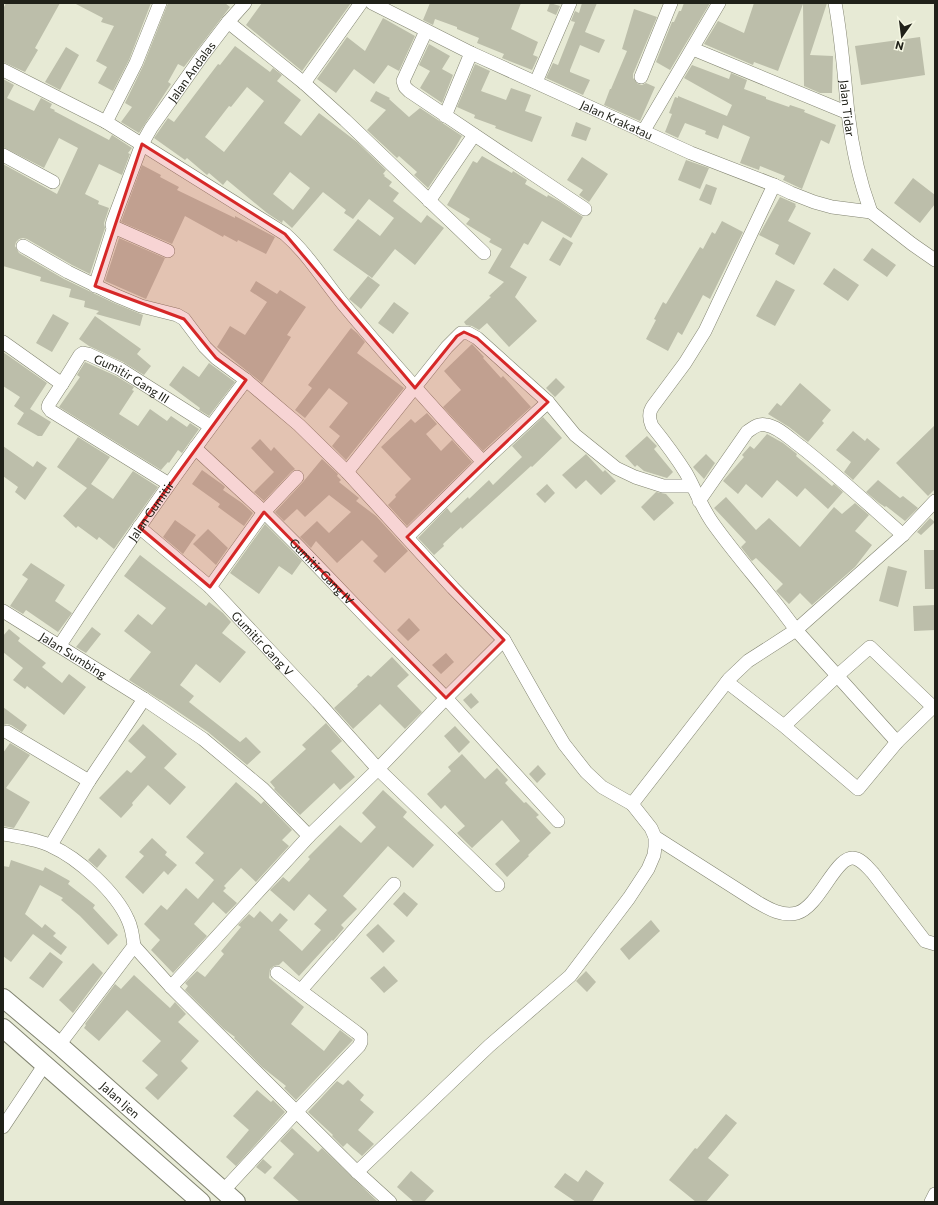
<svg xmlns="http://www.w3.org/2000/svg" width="938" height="1205" font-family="Commissioner,sans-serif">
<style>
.building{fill:#bcbeaa;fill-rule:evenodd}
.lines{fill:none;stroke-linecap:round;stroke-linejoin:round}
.street-casing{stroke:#828471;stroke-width:14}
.secondary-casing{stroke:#828471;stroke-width:20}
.street{stroke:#fff;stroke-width:13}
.secondary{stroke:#fff;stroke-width:18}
.marked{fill:#d62828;fill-opacity:0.2;stroke:#d62828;stroke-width:3;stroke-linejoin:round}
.labels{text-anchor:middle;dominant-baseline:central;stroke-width:3.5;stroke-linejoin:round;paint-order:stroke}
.street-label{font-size:12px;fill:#202119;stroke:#f5f7e3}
</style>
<rect width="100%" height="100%" fill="#e7ead5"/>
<path class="building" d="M6,3H60L35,48L38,50L25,72L3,62V9Z
M74,3H151L129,60L113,91L98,83L107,67L96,61L114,26L101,22L103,18Z
M168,3H225L230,7L184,67L178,64L168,82L171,84L139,133L121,122L132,107L125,103L143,66Z
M262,3H351L302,71L246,25Z
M430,3H521L511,29L538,42L533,55L538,57L532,70L502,58L504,54L477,43L479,38L457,29V27L435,19L433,25L423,20Z
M550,3L560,6L556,15L547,11Z
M582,3H597L585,32L605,40L599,53L580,45L570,70V72L590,80L583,95L546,78L553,63L558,65L575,22L571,21L575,11L579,13Z
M684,3H710L670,70L656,62L672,22H674L679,11H681Z
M754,3H827L810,55L833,56L832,93H820L804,86L803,4L778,71L754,62L753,65L704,44L718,21L744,33Z
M634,9L657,17L633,74V78L638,84L642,85L646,83L655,87L640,121L604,105L610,89H611L627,51L622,49Z
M383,18L415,36L399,71L388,65L374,84L354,69L336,93L317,79L347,37L365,51Z
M920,37L925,75L861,85L855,46Z
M429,44L450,56L442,69L453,75L442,103L420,88L430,71L419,65Z
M235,46L270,72L273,68L282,75L277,81L301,100L284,123L301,136L319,113L357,142L386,170L383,174L385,175L384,176L392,182L389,186L399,193L393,201L421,223L427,215L444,228L415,265L395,249L372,278L333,250L358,219L380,236L394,218L369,199L353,219L344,213L346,210L323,192L292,228L283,220L282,223L267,213L227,180L223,185L209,173L207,175L187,158L185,160L154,138L168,118L174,122L218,64L220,65ZM247,87L264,101L224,152L205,137L229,106L231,107ZM290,172L310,188L293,210L273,194Z
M66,47L79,55L60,90L45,82Z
M475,64L490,71L481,91L506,100L511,88L531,95L525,111L542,117L532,142L495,128L496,126L474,118L475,115L457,107Z
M692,65L729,79L731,73L747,80L744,89L766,97V99L789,107L790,105L805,110L804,112L836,125L829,144L821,140L802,189L783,180L785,176L760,166L759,170L740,163L750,137L723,125L718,139L705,134L706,131L685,123L678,138L665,132L672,114L669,113L675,97L678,98V96L727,116L732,105L684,78Z
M3,79L14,85L7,98L34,111L41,98L52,104L50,108L55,110L54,111L109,140L112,135L132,148L128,153L130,154L122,175L99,164L85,194L99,201L98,204L109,208L104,223L105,228L90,274L72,265L27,239L23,238L19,239L16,242L15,246L19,253L64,279L114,303L143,315L140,326L96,314L99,311L84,307L85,301L69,297L71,289L40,281L41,277L3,266V164L57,194L78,148L59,138L44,168L3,147Z
M376,91L390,98L389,99L409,117L420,108L462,136L455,148L428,188L414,175L417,172L399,156L397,158L367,130L386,110L370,101Z
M576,122L591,128L586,141L571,136Z
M482,156L512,173L513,171L527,180L525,184L547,197L548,195L559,201L583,217L571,238L542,221L528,245L524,243L510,267L527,277L515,297L537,321L509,347L487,323L479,330L472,326L466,325L464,322L491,297L489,296L504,282L488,273L502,249L489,242L491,239L466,224L470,219L447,205L473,161L477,163Z
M582,157L608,174L589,202L579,195L583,190L567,180Z
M686,160L709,168L700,189L678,180Z
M142,165L161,175L160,177L179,187L177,190L235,218V216L275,237L266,254L238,240L237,242L224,235L223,237L185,216L172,244L121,222Z
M913,178L935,195V204L920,223L894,203Z
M706,184L717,188L711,205L699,200Z
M780,197L796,204L795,205L796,206L788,221L811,233L794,265L775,254L779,245L759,235Z
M722,221L743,232L710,299L703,295L682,335L678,332L668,351L646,339L656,320L654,319L663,302L666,304L700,247L703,249L712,232L715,234Z
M563,237L573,243L560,266L549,260Z
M119,238L165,258L146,299L105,281Z
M872,248L896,265L887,277L863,260Z
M834,268L859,285L848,301L823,284Z
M368,276L380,285L361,309L349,299Z
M776,280L795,290L775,326L756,316Z
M256,281L277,294L280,290L306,307L287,335L291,337L262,383L217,347L230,326L245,335L267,302L250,291Z
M394,302L409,313L393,334L378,323Z
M53,314L69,323L52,352L36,343Z
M95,316L141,349L137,354L151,366L144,375L123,362L89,346L79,339Z
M351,328L357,333L365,342L357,353L404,388L346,460L332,446L340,436L329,427L348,403L329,388L305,418L295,410L312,388L308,385Z
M472,344L484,357L483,358L501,378L503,376L531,407L483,451L443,407L461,390L444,371Z
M3,352L47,383L30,409L51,422L42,436H38L17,424L24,413L14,406L20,397L3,386Z
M85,362L116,376L134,387L132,390L134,391L119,414L138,426L150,409L167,421L171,416L187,427L190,423L199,429L182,453L178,450L169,463L168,462L161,470L59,407L80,377L77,375Z
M209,363L235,382L209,416L199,410L200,408L169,385L183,366L199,377Z
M556,378L565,387L555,397L546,388Z
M800,383L831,410L822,421L824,423L808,442L789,427L768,414L777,403L781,406Z
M427,413L437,424L426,434L441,451L452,440L472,462L407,526L388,505L396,497L395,495L411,479L381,447L411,419L415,423Z
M543,417L562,438L532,467L531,466L462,529L461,527L443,544L444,546L434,555L418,538L447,508L451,513L468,497L469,499L489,480L493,485L522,457L512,446Z
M935,425V489L928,496L896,463Z
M853,431L865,441L867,438L880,449L853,480L844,472L851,462L836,450Z
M767,434L783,443L797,454L796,456L832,486L834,484L843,492L828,509L805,488L797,497L777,480L762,498L746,484L738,494L723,481L744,457L742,455L750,446L754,449Z
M647,436L657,446L654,449L673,472L667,478L644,471L637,465L635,467L625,456Z
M78,437L110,457L91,484L113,499L133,471L158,487L114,549L99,537L97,540L78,526L76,528L63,516L87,488L57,467Z
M260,439L271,451L274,447L295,469L291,472L264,501L254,492L274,472L251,448Z
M3,446L33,467L37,461L47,468L25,500L15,492L18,487L3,476Z
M586,454L603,472L605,470L616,481L601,495L586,480L576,489L562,475Z
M706,454L715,463L704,479L693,467Z
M322,459L338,474L337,476L341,480L339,482L359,498L356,501L376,516L408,551L385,573L373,561L378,556L362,540L337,563L316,541L311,548L300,537L317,521L329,533L351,512L329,495L305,517L297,509L284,521L275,512L303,482Z
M202,470L223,485L225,487L223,490L242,503L253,513L244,526L218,507L220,504L192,484Z
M878,480L900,498L903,496L918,508L905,521L886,506L885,507L879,503L866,492Z
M547,484L555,493L545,503L536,494Z
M656,492L666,494L674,503L654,521L641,507Z
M726,497L756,530L769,518L800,547L834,507L842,514L855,503L869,515L855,531L872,545L855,567L812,605L800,593L789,604L776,591L783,584L756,558L752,561L751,560L741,547L746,542L714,508Z
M930,518L935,522L921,535L917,532Z
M175,520L196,535L183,554L163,537Z
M265,524L302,561L292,575L279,566L259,594L230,573Z
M208,529L228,548L216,565L193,544Z
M924,550H935V589H925Z
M140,555L206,606L209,602L223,613L231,622L222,633L246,652L220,683L196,664L180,685L194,696L189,702L240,742L246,737L261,752L247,765L208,732L161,700H160L129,680L151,652L124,631L138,614L152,625L166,608L124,576Z
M31,563L65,585L55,601L72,613L58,632L26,610L23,614L10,606L28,579L22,575Z
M888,566L907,571L898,607L879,601Z
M935,605V630L914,631L913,606Z
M409,618L420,630L408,641L397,630Z
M92,627L101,634L86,653L76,647Z
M9,629L20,638L18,641L46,663L42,667L62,683L69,674L86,687L64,715L27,686L25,689L13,680L23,668L3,652V636Z
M446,653L454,662L441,674L432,665Z
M392,657L409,675L397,686L422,712L405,729L380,704L353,729L334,708L358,686L357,685L368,675L371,677Z
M471,693L479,702L471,709L463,700Z
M3,707L27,725L22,732L11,725L7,724L3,725Z
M326,723L342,741L331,751L355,777L340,790L334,783L300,815L274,789L275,788L270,782L306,749L302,745Z
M143,724L177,754L164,768L186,787L170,805L148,785L132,803L133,805L121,818L99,798L127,770L131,773L146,757L128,741Z
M455,726L470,742L459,753L444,736Z
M10,743L30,755L6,788L30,802L14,828L3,826V753Z
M462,754L485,779L497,768L508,780L505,783L524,803L526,802L539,815L536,817L551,833L528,855L529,856L507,877L495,864L520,841L502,820L472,848L457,833L465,826L445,805L441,809L427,794L451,771L448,767Z
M538,765L546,774L537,783L529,774Z
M236,782L261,804L264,801L292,830L282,840L289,846L256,882L241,868L224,886L226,888L223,891L237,903L226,914L213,902L194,924L207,936L173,973L151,950L160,940L144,924L161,905L167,910L186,888L198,899L214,880L195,863L204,853L186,837Z
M383,790L407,812L403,817L434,845L413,868L388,846L343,896L357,909L341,925L344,928L333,941L332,940L299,976L283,961L279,965L274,966L270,969L269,978L304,1007L291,1024L324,1051L340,1030L353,1040L296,1100L284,1088L286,1086L262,1067L234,1038L235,1037L224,1029L185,990L188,986L185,983L197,971L205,977L224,954L221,951L241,927L238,925L249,914L254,918L260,911L272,922L280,913L288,920L279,930L302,951L321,930L314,924L327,910L309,894L294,911L270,890L283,877L289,882L310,859L308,857L340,825L361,843L376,827L362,813Z
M152,838L167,852L165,855L177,865L168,875L164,871L143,894L125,877L144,856L139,852Z
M99,848L107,856L97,868L88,860Z
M11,860L43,871L45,867L70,881L68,884L95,905L93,908L118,935L108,945L80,916L61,900L63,898L40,885L25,914L42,928L45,924L56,933L53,936L67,947L61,955L33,934L11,962L3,956V866L9,867Z
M404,892L418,904L407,917L393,904Z
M651,920L660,931L629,960L620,949Z
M378,924L395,941L383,953L366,935Z
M50,952L63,962L43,988L29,978Z
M93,963L103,973L73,1013L59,1000Z
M384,966L398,981L384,993L370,978Z
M586,971L596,982L587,992L576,981Z
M134,975L170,1008L175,1002L186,1014L178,1022L199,1041L181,1061L188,1068L158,1100L145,1088L158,1075L142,1061L161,1041L127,1010L99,1041L84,1028L86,1025L85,1024L115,984L121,989Z
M348,1080L364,1095L360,1100L374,1112L358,1130L374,1144L362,1156L347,1143L343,1147L332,1136L333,1135L308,1112L337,1081L343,1085Z
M257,1090L271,1102L273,1100L285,1112L236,1166L226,1157L249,1130L233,1116Z
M726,1114L737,1123L708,1158L729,1175L706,1202H696L669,1180L695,1148L697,1149Z
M292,1128L318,1152L322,1148L378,1202H300L273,1178L294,1154L280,1141Z
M263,1159L272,1167L265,1174L256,1167Z
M586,1170L604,1183L592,1202H576L554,1187L565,1173L578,1182Z
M411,1171L434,1191L424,1202H414L397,1187Z"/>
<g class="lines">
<defs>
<g id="street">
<path id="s1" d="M372,3L471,53L691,153L774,185L791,193L814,202L832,207L871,212"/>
<path id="s2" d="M835,3C842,40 844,76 848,113C852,147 859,180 871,212"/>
<path d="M228,22L304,83L345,120L484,253"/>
<path d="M426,31L403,81L405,87L409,91L585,209"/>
<path d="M693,49L848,113"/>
<path d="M3,70L106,122L285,234C308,254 324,281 343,304C388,358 435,410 483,462"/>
<path d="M641,77L671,3"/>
<path d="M536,82L570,3"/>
<path d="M304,83L361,3"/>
<path d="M445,116L471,53"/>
<path d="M106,122L136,63L160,3"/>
<path d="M643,132L719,3"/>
<path d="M3,155L53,182"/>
<path d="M774,185L705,331L685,363L653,406C648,413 649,419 652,426C664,441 676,457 686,473C695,489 701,506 712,522C738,559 770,593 796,630L897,742"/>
<path d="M429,201L474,135"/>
<path d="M871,212L912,244L935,260"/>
<path d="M23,246L68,272L117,296L141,306L177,315L184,319L205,347L216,358L246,380L299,425L347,472L453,588L504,640L542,707L564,744L586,772L602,787L632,804L651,828L655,837V847L654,855L648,869L629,898L570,976L489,1046L357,1172"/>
<path id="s3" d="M168,251L116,228L112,225L113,221L142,144L151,128L202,56L228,22L245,3"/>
<path d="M95,286L114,226"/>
<path d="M3,342L62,384L49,404L48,407L51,411L169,484"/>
<path id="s4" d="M62,384L80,355L83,353L88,354L120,369L210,426"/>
<path id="s5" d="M195,448L264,512L299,547L371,622L446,698L558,821"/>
<path d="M347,472L447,347L461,333H468L477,338L548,402L575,435L616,468L635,477L663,486H692"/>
<path d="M699,501L747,432C753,428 758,423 766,425C779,427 790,439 800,446C836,474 869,505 903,535"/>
<path id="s6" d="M139,527L210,587L318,702L378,769L498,885"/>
<path d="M407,537L483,462L548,402"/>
<path d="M210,587L264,512L297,477"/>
<path id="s7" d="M3,611L144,699L203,739L263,789L309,836"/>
<path id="s8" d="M60,645C119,555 180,466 246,380"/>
<path d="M727,682L784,726L858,789L897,742L933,707L870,647L837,676L784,726"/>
<path d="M7,732L89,781"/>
<path d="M632,804L729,679L748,661L796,630L903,535L935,501"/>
<path d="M3,834C18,837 37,839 51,846C78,858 116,892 128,920C132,928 133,937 134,946L59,1045"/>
<path d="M655,837L757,902C769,909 783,917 797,913C821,906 837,850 857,859C864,862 868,868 873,873L925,941L935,944"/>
<path d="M51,845L89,781L144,699"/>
<path d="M134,946L171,987L357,1172L390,1202"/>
<path d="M171,987L309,836L378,769L446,698L504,640"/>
<path d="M301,990L394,884"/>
<path d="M3,1127L45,1064"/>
<path d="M223,1191L297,1111L359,1046L361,1042V1036L356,1032L277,973"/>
<path d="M931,1202L935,1194"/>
</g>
<g id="secondary">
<path id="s9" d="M3,998L59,1045L236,1202"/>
<path d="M3,1028L201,1202"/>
</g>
</defs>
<use href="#street" class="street-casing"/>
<use href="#secondary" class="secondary-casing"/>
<use href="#street" class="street"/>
<use href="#secondary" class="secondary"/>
</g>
<path class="marked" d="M142,144L285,234L415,388L457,336L464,332L477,338L548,402L407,537L504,640L446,698L264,512L210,587L139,527L246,380L216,358L184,319L95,286Z"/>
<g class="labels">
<g class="street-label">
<text stroke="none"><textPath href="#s3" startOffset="236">Jalan Andalas</textPath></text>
<text stroke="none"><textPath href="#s2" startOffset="106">Jalan Tidar</textPath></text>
<text stroke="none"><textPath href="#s1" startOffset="271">Jalan Krakatau</textPath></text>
<text stroke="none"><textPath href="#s4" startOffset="93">Gumitir Gang III</textPath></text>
<text stroke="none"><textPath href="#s8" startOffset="162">Jalan Gumitir</textPath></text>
<text stroke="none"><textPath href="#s5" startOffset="177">Gumitir Gang IV</textPath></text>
<text stroke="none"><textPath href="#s6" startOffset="170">Gumitir Gang V</textPath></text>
<text stroke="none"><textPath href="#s7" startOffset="83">Jalan Sumbing</textPath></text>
<text stroke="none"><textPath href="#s9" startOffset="155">Jalan Ijen</textPath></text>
</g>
</g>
<rect width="938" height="1205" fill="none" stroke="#202119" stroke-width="8"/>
<g transform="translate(902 36) rotate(194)" stroke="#f5f7e3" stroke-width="3" paint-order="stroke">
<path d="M0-3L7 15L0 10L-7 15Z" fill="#202119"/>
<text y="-6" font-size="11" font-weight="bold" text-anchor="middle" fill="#202119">N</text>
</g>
</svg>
